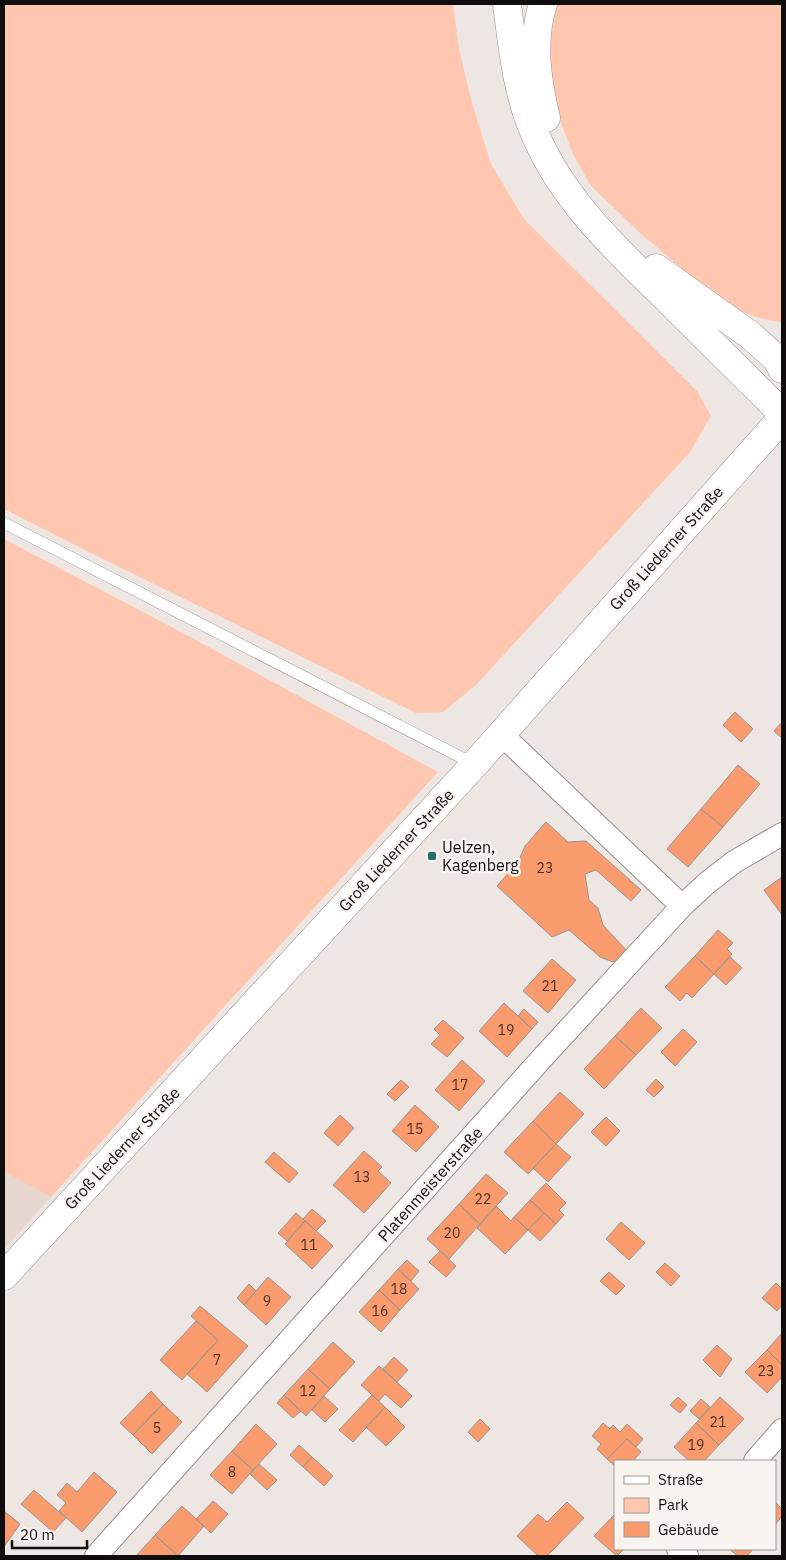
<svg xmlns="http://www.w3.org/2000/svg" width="786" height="1560" font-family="'IBM Plex Sans',sans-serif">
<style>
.built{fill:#e6d8d1}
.green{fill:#ffc7af}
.building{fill:#fa9b6e;stroke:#9a9491}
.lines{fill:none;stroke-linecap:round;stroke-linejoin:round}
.lane-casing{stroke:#96908d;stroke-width:12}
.street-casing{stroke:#96908d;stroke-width:24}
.primary-casing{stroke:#96908d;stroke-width:29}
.highway-casing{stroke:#96908d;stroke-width:29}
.lane{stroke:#fff;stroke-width:11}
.street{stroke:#fff;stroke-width:22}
.primary{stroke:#fff;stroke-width:28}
.highway{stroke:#fff;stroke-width:28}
.poi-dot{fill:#257070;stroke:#faf4f1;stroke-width:2}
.labels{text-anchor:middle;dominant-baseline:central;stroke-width:5;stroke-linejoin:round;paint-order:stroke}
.number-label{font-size:14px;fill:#4a3125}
.street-label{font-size:16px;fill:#100e0d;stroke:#faf4f1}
.poi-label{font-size:16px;fill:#100e0d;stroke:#faf4f1;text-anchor:start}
</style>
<rect width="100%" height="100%" fill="#ede6e3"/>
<path class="built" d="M4,1172L51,1197L4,1249Z"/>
<path class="green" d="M4,4H453L459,49L472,103L491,164L524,219L697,391L711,416L690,452L476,685L443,712L416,713L89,552L4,509Z
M557,4H782V323L756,317L724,304L640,233L591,186L573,154L559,118L550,87L549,50Z
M4,539L181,632L438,772L51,1197L4,1172Z"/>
<path class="building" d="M735,712L753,729L741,742L723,725Z
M782,722V738L774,731Z
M738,765L760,784L723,827L701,809Z
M701,809L723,827L688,867L667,849Z
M546,822L568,842L586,841L641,890L631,901L596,870L585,874L589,900L598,908L603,925L626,950L616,963L600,957L569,930L552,937L497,886L518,862L525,846Z
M782,877V915L764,890Z
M718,930L733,943L727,949L732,954L714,974L695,956Z
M695,956L714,974L692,998L687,993L680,1001L665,987Z
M730,957L742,968L726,985L714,974Z
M552,959L576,980L548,1013L523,991Z
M504,1003L532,1029L507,1057L479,1031Z
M641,1008L662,1028L636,1055L615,1036Z
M524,1009L538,1022L532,1029L518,1016Z
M443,1020L464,1038L447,1057L431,1044L440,1035L434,1029Z
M683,1029L697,1042L675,1066L661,1052Z
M615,1036L636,1055L604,1089L584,1069Z
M462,1060L485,1081L459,1111L435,1090Z
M656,1079L664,1087L654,1097L646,1090Z
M401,1080L409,1087L395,1101L387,1094Z
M560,1092L584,1114L556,1144L533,1121Z
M415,1105L439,1127L416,1152L392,1131Z
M340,1115L354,1128L338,1146L324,1133Z
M606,1117L620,1131L606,1146L591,1132Z
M533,1121L556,1144L528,1174L504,1152Z
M556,1144L571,1157L548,1182L533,1168Z
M364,1151L382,1167L378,1171L391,1183L364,1213L333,1185Z
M274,1152L298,1173L289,1183L265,1162Z
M486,1174L508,1193L480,1224L459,1204Z
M546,1183L566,1203L559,1210L564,1215L556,1224L530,1200Z
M530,1200L544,1213L528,1230L514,1217Z
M459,1204L480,1224L449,1259L427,1239Z
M496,1206L511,1221L514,1217L528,1230L505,1254L477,1228Z
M312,1209L326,1221L316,1231L303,1219Z
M296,1213L305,1221L287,1241L278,1233Z
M544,1213L556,1224L540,1241L528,1230Z
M305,1221L333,1246L312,1269L285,1244Z
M621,1222L645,1243L629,1260L606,1239Z
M440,1251L456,1266L446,1277L429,1262Z
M407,1260L419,1271L411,1281L398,1269Z
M665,1263L680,1276L671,1286L656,1272Z
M398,1269L419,1289L400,1310L379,1290Z
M609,1272L625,1286L616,1295L600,1281Z
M268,1277L291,1297L266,1325L244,1305Z
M776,1283L782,1289V1305L777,1311L762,1298Z
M249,1284L256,1291L244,1305L237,1298Z
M379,1290L400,1310L381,1332L359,1312Z
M200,1306L248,1346L207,1392L187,1374L218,1340L191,1316Z
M196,1321L218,1340L182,1380L160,1360Z
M782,1333V1365L767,1350Z
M333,1342L355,1362L330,1389L308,1369Z
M717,1345L732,1359L720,1377L703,1360Z
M767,1350L782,1365V1377L767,1393L745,1372Z
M394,1357L408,1370L397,1382L383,1369Z
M379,1366L412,1396L401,1408L385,1394L379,1401L361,1385Z
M308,1369L330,1389L306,1416L284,1395Z
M151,1391L163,1404L133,1435L120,1423Z
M284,1395L301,1411L293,1418L277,1403Z
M372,1395L385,1407L353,1442L339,1430Z
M324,1396L338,1409L325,1422L312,1410Z
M678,1397L687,1405L680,1413L670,1405Z
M720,1397L744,1419L719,1445L696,1423Z
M701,1399L710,1407L699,1419L690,1411Z
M163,1404L182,1422L152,1454L133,1435Z
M385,1407L405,1427L386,1446L366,1427Z
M480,1419L490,1429L478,1442L468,1432Z
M603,1423L610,1429L613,1425L620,1432L627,1424L643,1439L636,1447L627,1439L607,1459L597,1449L601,1444L592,1436Z
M696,1423L719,1445L704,1461H689L674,1447Z
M256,1424L277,1444L253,1470L232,1451Z
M627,1439L641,1452L633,1461H615V1466L607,1459Z
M299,1445L312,1457L303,1467L290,1455Z
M232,1451L253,1470L232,1494L210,1475Z
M312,1457L333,1476L324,1486L303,1467Z
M259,1464L277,1480L267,1490L250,1474Z
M94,1472L117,1492L82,1532L59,1511L66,1503L57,1495L67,1483L77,1492Z
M34,1490L66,1518L53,1532L21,1504Z
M213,1501L228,1514L211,1533L196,1519Z
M567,1502L584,1518L547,1556H538L517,1536L538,1514L547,1522Z
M775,1502L782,1509V1516L775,1525Z
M182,1506L204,1526L178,1556L155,1535Z
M4,1511L20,1524L4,1547Z
M615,1514V1549H624L617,1556L594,1536Z
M155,1535L178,1556H136Z
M729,1549H753L747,1556H738Z"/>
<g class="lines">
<defs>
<path id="lane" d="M4,523L474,764"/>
<path id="street" d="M501,734L682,906
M755,1461L782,1430
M678,1549L687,1556
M96,1556L544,1056L682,906L707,883L734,862L782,834"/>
<path id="primary" d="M4,1276L474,765L782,418"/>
<path id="highway" d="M507,4C513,53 518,102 541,147C569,205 616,249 661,293C701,333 742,373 782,413
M543,4C531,41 537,81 546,118
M656,268L750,335L777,359L782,369"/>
</defs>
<use href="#lane" class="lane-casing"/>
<use href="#street" class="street-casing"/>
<use href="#primary" class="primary-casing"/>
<use href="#highway" class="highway-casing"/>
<use href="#lane" class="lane"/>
<use href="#street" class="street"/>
<use href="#primary" class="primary"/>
<use href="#highway" class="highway"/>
</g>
<rect class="poi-dot" x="427" y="851" width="10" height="10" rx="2.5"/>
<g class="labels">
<g class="number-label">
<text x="545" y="868">23</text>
<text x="550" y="986">21</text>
<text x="506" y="1030">19</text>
<text x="460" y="1085">17</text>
<text x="415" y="1129">15</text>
<text x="362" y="1177">13</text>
<text x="483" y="1199">22</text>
<text x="452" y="1233">20</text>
<text x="309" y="1245">11</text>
<text x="399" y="1289">18</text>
<text x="267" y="1301">9</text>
<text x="380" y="1311">16</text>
<text x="217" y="1360">7</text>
<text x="766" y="1371">23</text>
<text x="308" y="1391">12</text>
<text x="718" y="1422">21</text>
<text x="157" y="1428">5</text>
<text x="696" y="1445">19</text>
<text x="232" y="1472">8</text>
</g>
<g class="street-label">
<text transform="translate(666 548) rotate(-48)">Groß Liederner Straße</text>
<text transform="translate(396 850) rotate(-47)">Groß Liederner Straße</text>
<text transform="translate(122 1148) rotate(-47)">Groß Liederner Straße</text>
<text transform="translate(430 1184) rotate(-48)">Platenmeisterstraße</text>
</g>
<g class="poi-label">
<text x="442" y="847">Uelzen,<tspan x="442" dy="18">Kagenberg</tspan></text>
</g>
</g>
<rect width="786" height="1560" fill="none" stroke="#100e0d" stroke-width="10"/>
<rect x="614" y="1460" width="162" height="90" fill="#faf4f1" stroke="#9c9896"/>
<rect x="624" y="1476" width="25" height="8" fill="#ffffff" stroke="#9c9896"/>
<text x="658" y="1485" font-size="15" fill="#100e0d">Straße</text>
<rect x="624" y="1498" width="25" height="15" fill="#ffc7af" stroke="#9c9896"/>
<text x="658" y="1510" font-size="15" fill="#100e0d">Park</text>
<rect x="624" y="1522" width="25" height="15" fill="#fa9b6e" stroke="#9c9896"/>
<text x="658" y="1535" font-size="15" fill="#100e0d">Gebäude</text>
<path d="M12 1540v8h75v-8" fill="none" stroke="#100e0d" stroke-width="2.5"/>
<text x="20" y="1540" font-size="15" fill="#100e0d" stroke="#faf4f1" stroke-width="4" paint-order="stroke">20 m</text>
</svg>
